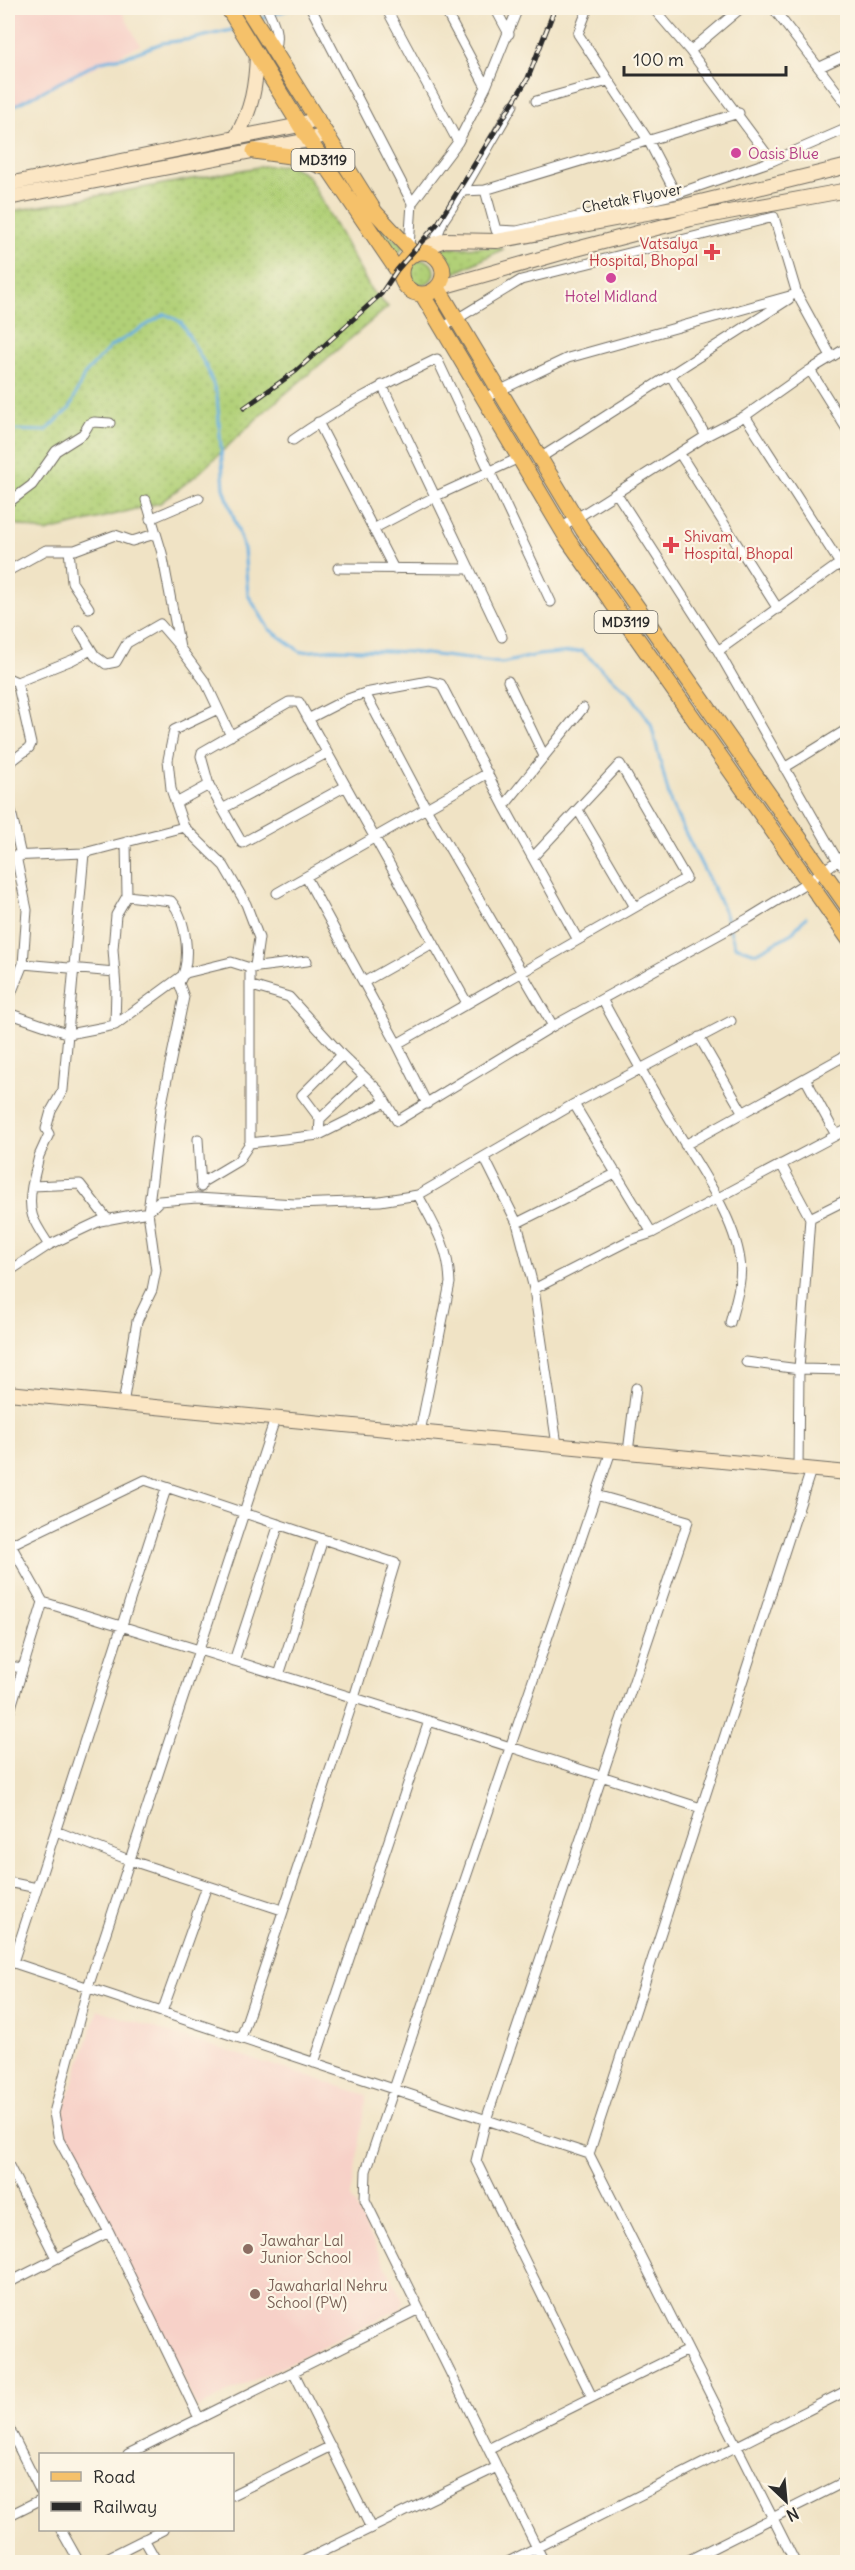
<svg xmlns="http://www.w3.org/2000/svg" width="855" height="2570" font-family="Delius,sans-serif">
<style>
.built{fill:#f7d1c8}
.grass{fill:url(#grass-dots);stroke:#6e7e51;stroke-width:1.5}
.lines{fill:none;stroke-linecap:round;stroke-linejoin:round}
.stream{stroke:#6cb2e2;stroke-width:3}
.street-casing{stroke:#706b61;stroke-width:11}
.secondary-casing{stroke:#706b61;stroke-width:16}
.primary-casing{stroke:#706b61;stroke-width:17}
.street{stroke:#fff;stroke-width:9}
.secondary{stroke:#fbe6c4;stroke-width:14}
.primary{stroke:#f5c16b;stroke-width:15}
.rail-casing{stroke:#2b2b2b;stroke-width:5}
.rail{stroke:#fcf5e5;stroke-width:3;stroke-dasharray:9;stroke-linecap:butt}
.hotel-dot{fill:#d1479c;stroke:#fcf5e5;stroke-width:2}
.health-dot{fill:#e0444e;stroke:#fcf5e5;stroke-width:2}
.education-dot{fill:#8d6e63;stroke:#fcf5e5;stroke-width:2}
.labels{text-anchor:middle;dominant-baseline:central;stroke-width:4.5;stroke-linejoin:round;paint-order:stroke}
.shield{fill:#fcf5e5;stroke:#6a6863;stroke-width:1.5}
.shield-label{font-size:14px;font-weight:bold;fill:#2b2b2b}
.hotel-label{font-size:15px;fill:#b23c85;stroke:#fcf5e5;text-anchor:start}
.street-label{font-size:15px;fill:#2b2b2b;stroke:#fcf5e5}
.health-label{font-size:15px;fill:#be3a42;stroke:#fcf5e5;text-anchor:end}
.education-label{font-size:15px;fill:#785e54;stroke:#fcf5e5;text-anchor:start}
</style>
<defs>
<pattern id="grass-dots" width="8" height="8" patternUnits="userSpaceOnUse" patternTransform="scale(1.5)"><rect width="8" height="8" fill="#b1d077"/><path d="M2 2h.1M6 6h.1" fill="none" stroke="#98b367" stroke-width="1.8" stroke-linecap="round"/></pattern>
</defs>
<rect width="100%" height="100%" fill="#fcf5e5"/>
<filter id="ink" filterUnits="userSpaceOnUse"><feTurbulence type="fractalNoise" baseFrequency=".0167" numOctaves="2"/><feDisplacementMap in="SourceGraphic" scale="12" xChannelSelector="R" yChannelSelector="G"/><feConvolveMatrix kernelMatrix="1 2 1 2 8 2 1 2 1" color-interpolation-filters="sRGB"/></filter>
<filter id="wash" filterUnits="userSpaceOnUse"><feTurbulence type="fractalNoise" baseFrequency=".008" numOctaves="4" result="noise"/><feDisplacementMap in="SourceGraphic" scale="24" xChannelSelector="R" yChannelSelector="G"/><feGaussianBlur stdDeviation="1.35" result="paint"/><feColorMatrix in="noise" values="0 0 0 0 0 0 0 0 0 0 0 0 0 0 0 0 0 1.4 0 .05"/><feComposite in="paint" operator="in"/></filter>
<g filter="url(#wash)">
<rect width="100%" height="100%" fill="#f0e3c5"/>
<path class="built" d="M8,8H120L140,45L8,110Z
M98,2010L367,2095L351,2197L403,2301L401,2308L197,2408L65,2137L62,2116Z"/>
<path class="grass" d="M325,144C347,181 365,225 404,245L396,258L389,261L385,256L321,146Z
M290,165L308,176L371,290L388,307L266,410L198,474L160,503L45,532L8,522V212L264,166Z
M498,247L503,249L455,273L444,261L442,248Z
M410 272a12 12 0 1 1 24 0a12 12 0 1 1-24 0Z"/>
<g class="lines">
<path class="stream" d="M261,19L292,8
M8,109L101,61L127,56L162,43L192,39L236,29
M8,430L46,431L70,408L84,375L110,347L165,314L181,322L207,368L217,395L224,488L244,549L248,595L269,629L301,652L338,649L410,652L502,663L538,655L582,651L632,696L651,724L671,804L723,908L735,946L756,953L792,933L806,917"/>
</g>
</g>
<g filter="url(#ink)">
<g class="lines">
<defs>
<path id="street" d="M267,8C274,23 280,34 274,51
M311,8L412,203
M386,8L458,142
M444,8L486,87
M495,8L509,34
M588,8L578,34L648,140L676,194
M653,8L690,51L772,161
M773,8L848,106
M690,51L741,8
M820,67L848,54
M536,101L608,81
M485,190L496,230L517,231L676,194L772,161L848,128
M463,191L485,190L739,113
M434,244L443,221L463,191L513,105
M409,247L412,203L458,142L486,87L518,8
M442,328L521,280L774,217L797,294L831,356
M810,370L848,431
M671,376L706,436
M382,385L502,637
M484,398L568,358L797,294
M745,416L848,576
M318,422L394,569
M293,440C338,408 387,383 437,359L551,602
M680,454L778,609
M540,458L789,299
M617,494L718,651L838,861L848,871
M146,500L162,553L180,648L206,683L231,736
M8,503L32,485L56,451L83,434L89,424L94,422L110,423
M150,519L199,498
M561,528L706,436L745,416L810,370L848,347
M373,529L434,497L519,458
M69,550L72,582L89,608
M338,568L470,569
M8,571L46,550H75L115,535L132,541L155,534
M79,630L95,656L106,664L116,662L127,643L160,624L179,646
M718,651L839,564
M8,678L17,682L72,660L91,650
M508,681L544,756
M365,693L429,681L441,684L504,806L578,940
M218,709L174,730L168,760L171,789L184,827L224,866L246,904L259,938L255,966
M308,719L345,700L365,693L426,808L553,1026
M8,764L29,748L31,744L17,682
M784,768L846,730L848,731
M346,786L242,843L209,785L201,756L202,752L289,702H299L467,1003
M8,798L21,856
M176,803L209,785
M504,806L583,708
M224,808L327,753
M578,810L635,907
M8,856L84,853
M306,877L397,1044L427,1104
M277,893L488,773
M23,964L115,972
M250,968L307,961
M364,982L433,943
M252,986L289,997L342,1055L379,1091L397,1121L553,1026L749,918L809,881L848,853
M602,999C625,1042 649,1084 674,1126C697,1164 734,1216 740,1260C743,1281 735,1303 730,1323
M8,1001L23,964L27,910L16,856
M8,1013L69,1034L115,1025L186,973L231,962L250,968V1143L238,1161L201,1183
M115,1025L116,988L113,949L116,915L127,896L126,842
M699,1037L743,1113
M397,1044L686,878L620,764L533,857
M805,1078L836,1135
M574,1104L652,1233
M320,1119L364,1077
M319,1135L320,1119L302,1095L342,1055
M198,1139L201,1187
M250,1143L319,1135L385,1102
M685,1145L848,1054
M484,1157L517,1223L534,1289L557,1445
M781,1164L810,1218L799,1369L798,1469
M32,1186L39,1156L49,1134L46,1129L51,1111L63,1090L84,853L184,827
M418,1195C434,1225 449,1247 450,1283L420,1432
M810,1218L848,1199
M517,1223L617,1173
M49,1245C34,1222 27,1214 32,1186L80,1184L108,1220
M8,1272L49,1245L100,1221L148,1212L159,1201L197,1198L295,1204L380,1201L418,1195L574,1104L731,1021
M534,1289L628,1241L652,1233L848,1129
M746,1362L799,1369L848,1370
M123,1404L137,1321L152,1290L156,1270L148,1212L161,1108L184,997L179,983C192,962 187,920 171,901L127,896
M628,1452L636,1388
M8,1540L43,1602L429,1721L701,1808
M8,1546L145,1480L395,1563L354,1698L241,2038
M234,1661L279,1524
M8,1666L23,1668
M279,1675L323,1539
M8,1717L43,1602
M56,1831L129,1860L282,1910
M8,1882L37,1888
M8,1961L589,2154L795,2562
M13,1962L166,1489
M162,2012L207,1886
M8,2056V2060
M314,2063L429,1721
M589,2154L811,1470
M8,2164L56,2258
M8,2283L109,2232
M294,2373L371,2528
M592,2397L476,2161L486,2120L688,1521L596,1495
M199,2418L109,2232L59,2140L54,2113L88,1987L275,1419
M8,2426L40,2490
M488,2449L688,2350
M128,2454L419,2309
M232,2495L331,2446
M8,2516L40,2500
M61,2530L79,2562
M144,2539L157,2562
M99,2562L163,2530
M301,2562L497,2467
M508,2562L848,2390
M544,2562L365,2200L366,2171L611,1451
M685,2562L848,2480"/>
<path id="secondary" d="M236,137C252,110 256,85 257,54
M8,184L300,125L317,118
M8,198L309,140L327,134
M422,252L434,244L445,240L497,241L684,206L848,166
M438,288L561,253L691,219L848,190
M8,1393L848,1473"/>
<path id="primary" d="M228,8L309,140L397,270L401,273
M247,8L375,212L414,254
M254,151L297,157L329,169
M401 273a21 21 0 1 1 42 0a21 21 0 1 1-42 0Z
M438,288L583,530L848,907
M422,294L568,540L848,938"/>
</defs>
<use href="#street" class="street-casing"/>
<use href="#secondary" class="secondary-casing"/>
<use href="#primary" class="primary-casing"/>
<use href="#street" class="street"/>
<use href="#secondary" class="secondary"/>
<use href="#primary" class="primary"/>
<defs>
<path id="rail" d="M244,408L296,371L381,294L397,270L438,223L528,78L555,8"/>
</defs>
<use href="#rail" class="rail-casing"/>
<use href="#rail" class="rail"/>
</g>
</g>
<g class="hotel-dot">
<circle cx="736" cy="153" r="6"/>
<circle cx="611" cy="278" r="6"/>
</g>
<g class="health-dot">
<path d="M709 243h6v6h6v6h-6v6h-6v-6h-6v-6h6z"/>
<path d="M668 536h6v6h6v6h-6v6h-6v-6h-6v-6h6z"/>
</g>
<g class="education-dot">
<circle cx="248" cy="2249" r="6"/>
<circle cx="255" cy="2294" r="6"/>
</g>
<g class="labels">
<g class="shield">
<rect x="291.5" y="149" width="63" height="22" rx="4.5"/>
<rect x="594.5" y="611" width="63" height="22" rx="4.5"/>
</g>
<g class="shield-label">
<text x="323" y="160">MD3119</text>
<text x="626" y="622">MD3119</text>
</g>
<g class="hotel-label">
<text x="748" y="153">Oasis Blue</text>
<text x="611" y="296" text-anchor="middle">Hotel Midland</text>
</g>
<g class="street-label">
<text transform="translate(632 198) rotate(-11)">Chetak Flyover</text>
</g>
<g class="health-label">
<text x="698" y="243">Vatsalya<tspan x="698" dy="17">Hospital, Bhopal</tspan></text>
<text x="684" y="536" text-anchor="start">Shivam<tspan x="684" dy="17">Hospital, Bhopal</tspan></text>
</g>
<g class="education-label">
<text x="260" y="2240">Jawahar Lal<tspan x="260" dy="17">Junior School</tspan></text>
<text x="267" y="2285">Jawaharlal Nehru<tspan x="267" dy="17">School (PW)</tspan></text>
</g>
</g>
<rect width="855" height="2570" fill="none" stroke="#fcf5e5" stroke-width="30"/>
<rect x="39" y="2453" width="195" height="78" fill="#fcf5e5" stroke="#a8a49b" stroke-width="1.5"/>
<rect x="51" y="2472" width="30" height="9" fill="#f5c16b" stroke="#a8a49b" stroke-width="1.5"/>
<text x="93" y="2483" font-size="18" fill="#2b2b2b">Road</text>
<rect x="51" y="2502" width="30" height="9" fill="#2b2b2b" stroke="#a8a49b" stroke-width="1.5"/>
<text x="93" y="2513" font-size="18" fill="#2b2b2b">Railway</text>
<g transform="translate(786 2501) rotate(154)" stroke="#fcf5e5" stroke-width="4.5" paint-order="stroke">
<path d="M0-4.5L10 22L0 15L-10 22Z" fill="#2b2b2b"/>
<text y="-9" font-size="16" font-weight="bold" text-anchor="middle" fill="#2b2b2b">N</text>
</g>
<path d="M624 66v9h162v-9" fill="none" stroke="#2b2b2b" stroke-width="3"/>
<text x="633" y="66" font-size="18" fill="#2b2b2b" stroke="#fcf5e5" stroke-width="4.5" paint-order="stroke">100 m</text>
</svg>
